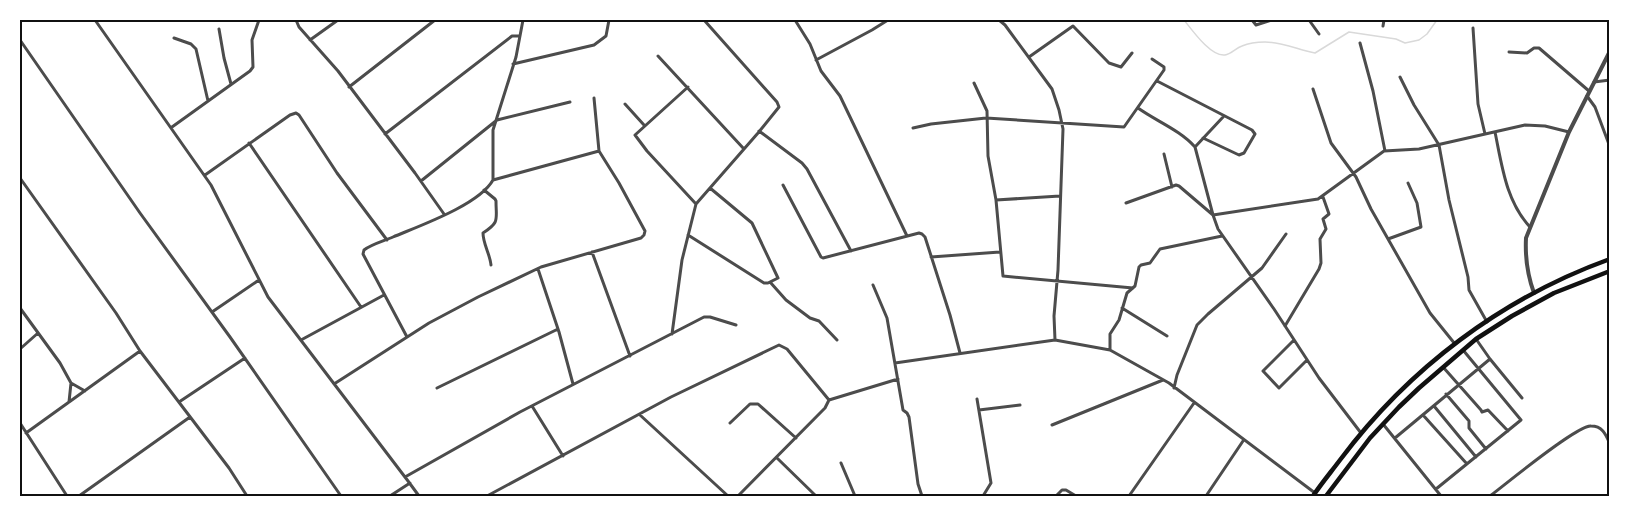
<svg xmlns="http://www.w3.org/2000/svg" width="1629" height="516" font-family="Manrope,sans-serif">
<style>
.lines{fill:none;stroke-linecap:round;stroke-linejoin:round}
.stream{stroke:#d9d9d9;stroke-width:1.5}
.minor{stroke:#4c4c4c;stroke-width:3}
.tertiary{stroke:#4c4c4c;stroke-width:4}
.trunk{stroke:#111;stroke-width:4.5}
.neatline{fill:none;stroke:#111;stroke-width:2}
</style>
<rect width="100%" height="100%" fill="#fff"/>
<g class="lines">
<path class="stream" d="M1184,20C1192,30 1211,57 1225,55C1231,54 1236,48 1242,46C1249,43 1258,42 1265,42C1282,42 1299,50 1315,53L1349,32L1396,39L1405,43L1419,40L1427,34L1437,20"/>
<path class="minor" d="M95,20L211,185L268,297L408,481L419,496
M296,20L299,27L338,71L415,173L444,214
M795,20L810,44L821,71L840,96L907,236
M999,20L1005,25L1052,89L1059,110L1063,129L1058,270L1054,316L1055,340
M1252,20L1256,25L1272,20
M1309,20L1319,34
M1383,26L1384,20
M1473,28L1478,104L1485,134
M219,29L224,58L231,84
M174,38L191,44L196,49L208,101
M20,40L140,213L230,337L341,496
M310,40L338,20
M1360,43L1373,91L1385,151
M1509,52L1527,53L1534,48H1539L1589,91
M658,56L744,149
M1029,57L1073,26L1109,63L1121,67L1132,53
M816,60L872,30L888,20
M513,64L594,45L606,36L609,20
M1400,77L1414,105L1439,145L1449,200L1468,277L1469,290L1487,322
M1157,81L1252,130L1255,134L1244,153L1239,155L1203,138
M1594,82L1610,80
M974,83L987,111L988,156L996,200L1003,276L1133,288
M349,87L435,20
M688,87L635,135L647,151L696,204
M1313,89L1331,143L1356,177L1371,209L1430,313L1455,344
M1587,96L1595,107L1610,147
M625,104L644,125
M1138,108C1156,121 1180,130 1195,147L1213,215L1218,229L1274,309L1319,378L1361,433
M172,127L250,71L253,67L252,40L259,20
M913,128L931,124L986,118L1124,127L1164,70V67L1152,59
M759,131L802,163L807,169L851,251
M1495,132C1502,166 1506,201 1530,227
M385,134L512,36H520
M249,143L361,307
M1195,147L1224,116
M1164,154L1172,187
M205,175L290,115L296,113L299,115L337,173L387,240
M20,178L116,313L140,351L229,468L247,496
M493,180V130L516,57L523,20
M421,181L497,120L570,102
M783,185L821,257L823,258L919,233L922,234L925,237L950,315L960,353
M484,190L495,199L496,201C496,220 500,222 483,233C483,244 490,254 491,265
M996,200L1060,196
M1126,203L1176,185L1179,186L1213,215L1318,199L1384,151L1419,149L1525,125L1545,126L1569,132
M688,235L764,283H768L778,278L752,223L710,188
M1388,239L1421,227L1417,203L1408,183
M592,252L630,356
M931,257L1000,252
M538,269L559,332L573,384
M770,282L786,300L810,318L819,321L837,340
M873,285L887,318L903,410L907,413L909,417L918,484L922,496
M20,308L60,363L71,383L85,391
M1122,308L1167,336
M212,312L259,280
M1285,326L1319,269L1321,263L1320,239L1326,229L1323,219L1329,214L1323,197
M672,334L682,260L696,204L758,133L779,107L777,102L704,20
M407,337L363,254L364,250C372,244 384,241 393,237C419,226 479,205 493,180L599,151
M1476,339L1490,359L1522,398
M301,340L384,295
M1294,340L1263,371L1279,388L1307,360
M20,349L38,333
M1110,349V334L1119,320L1127,293L1135,286L1139,267L1141,265L1150,263L1160,249L1222,236
M895,363L1055,340L1110,350L1169,383L1315,493
M1443,367L1481,410L1482,412L1488,410L1508,431
M334,384L429,323L478,297L541,267L641,238L644,235L645,231L619,183L599,151L594,98
M437,388L558,329
M1174,388L1177,375L1197,325L1208,314L1262,268L1286,234
M1446,394L1469,421V428L1486,449
M977,399L991,483L983,496
M69,402L71,383
M179,402L245,358
M532,406L563,456
M1434,406L1476,457
M979,410L1020,405
M640,415L728,496
M1423,415L1467,464
M20,423L67,496
M730,423L750,404H758L796,438
M1383,424L1441,496
M1052,425L1163,380
M26,433L140,351
M1395,438L1490,359
M777,458L816,496
M841,463L855,496
M405,477L520,412L704,317H710L736,325
M1436,489L1521,420L1463,350
M79,496L190,417
M390,496L410,483
M487,496L671,397L779,345L787,349L829,400
M738,496L825,408L829,400L898,379
M1056,496L1062,490H1066L1076,496
M1129,496L1194,403
M1206,496L1243,441
M1490,496C1506,484 1577,425 1591,426C1603,426 1606,435 1610,444"/>
<path class="tertiary" d="M1534,293C1527,274 1525,258 1526,238L1569,132L1610,51"/>
<path class="trunk" d="M1313,496C1321,484 1331,472 1340,460C1409,368 1502,298 1610,259
M1326,496L1370,438L1399,407L1419,388L1476,339L1512,316L1554,293L1610,271"/>
</g>
<rect width="1629" height="516" fill="none" stroke="#ffffff" stroke-width="42"/>
<rect x="21" y="21" width="1587" height="474" class="neatline"/>
</svg>
